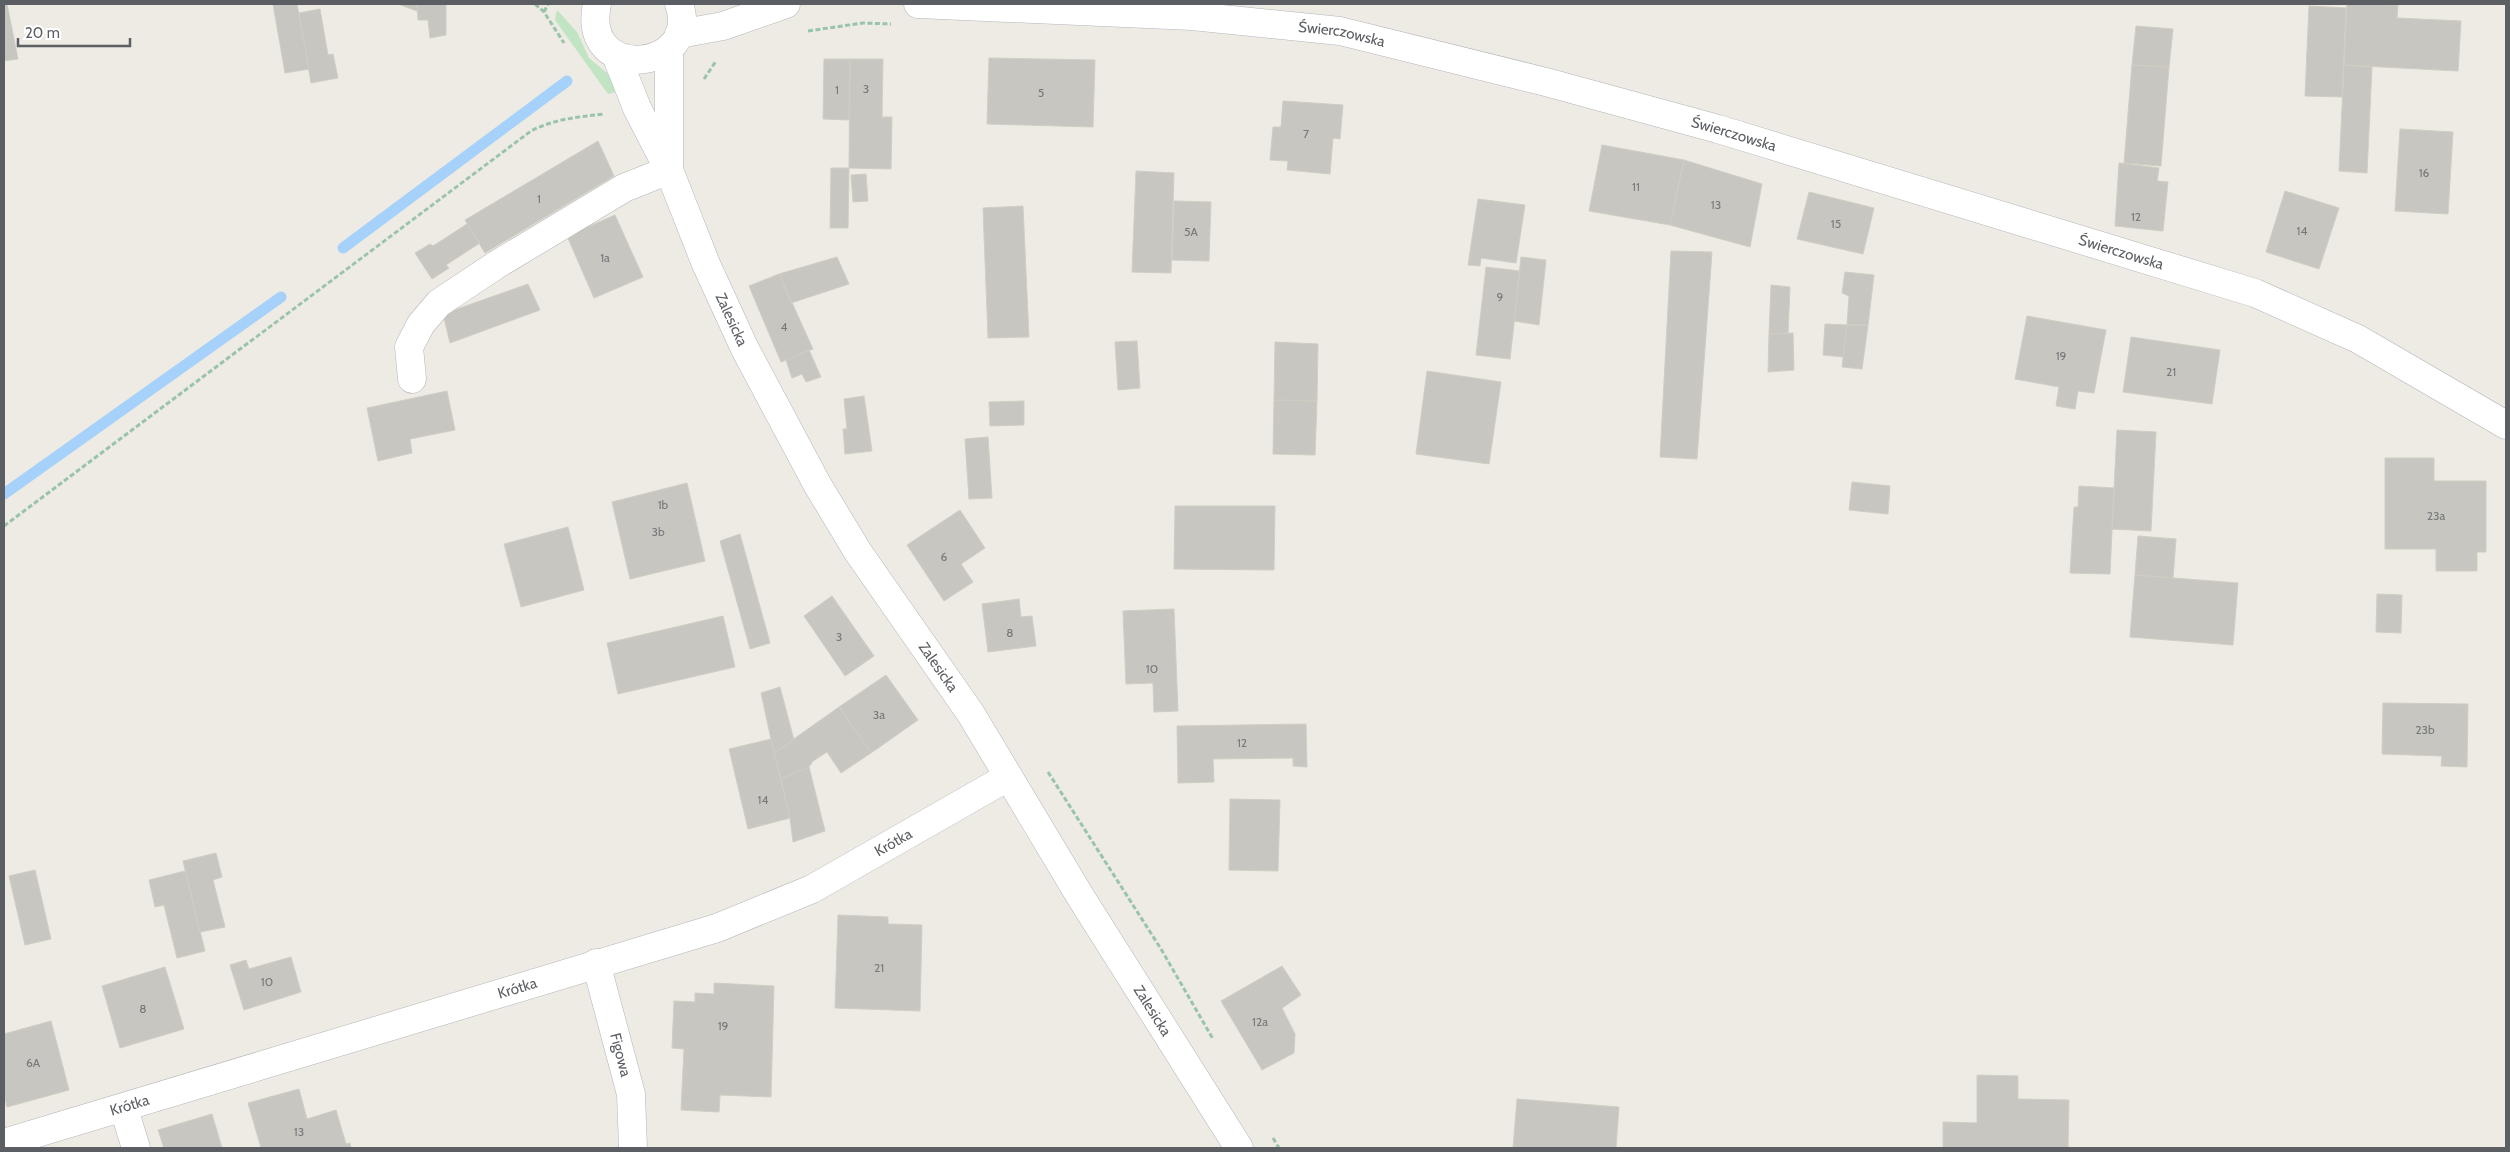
<svg xmlns="http://www.w3.org/2000/svg" width="2510" height="1152" font-family="Cabin,sans-serif">
<style>
.green{fill:#c1e4c2}
.lines{fill:none;stroke-linecap:round;stroke-linejoin:round}
.stream{stroke:#a6d1fa;stroke-width:11}
.building{fill:#c8c6c0;stroke:#d1cdc2}
.minor-casing{stroke:#b4b5ba;stroke-width:29}
.path{stroke:#9ac4a9;stroke-width:3;stroke-dasharray:5 2.5;stroke-linecap:butt}
.minor{stroke:#fff;stroke-width:28}
.labels{text-anchor:middle;dominant-baseline:central;stroke-width:4;stroke-linejoin:round;paint-order:stroke}
.number-label{font-size:12px;fill:#76787a}
.street-label{font-size:15px;fill:#5b5e63;stroke:#fff}
</style>
<rect width="100%" height="100%" fill="#edebe3"/>
<path class="green" d="M557,10L577,32L589,58L608,74L616,92L608,94L555,20Z"/>
<g class="lines">
<path class="stream" d="M343,248L567,81
M4,494L281,297"/>
</g>
<path class="building" d="M4,4H7L18,59L4,61Z
M273,4H297L309,69L285,73Z
M398,4H417V11Z
M417,4H446V35L430,38L428,20H418Z
M2347,4L2398,5L2397,18L2461,21L2458,71L2344,65Z
M2309,6L2346,8L2342,97L2305,96Z
M320,9L328,55L333,54L338,78L311,83L299,13Z
M2136,26L2173,29L2169,67L2132,65Z
M989,58L1095,60L1093,127L987,124Z
M824,59H850L849,120L823,119Z
M850,59H883L882,117H892L891,169L849,168Z
M2132,65L2169,67L2161,166L2124,163Z
M2344,65L2372,67L2367,173L2339,171Z
M1283,101L1343,105L1340,139L1333,138L1330,174L1287,170L1288,161L1270,160L1273,127H1281Z
M2400,129L2453,132L2448,214L2395,211Z
M598,141L614,176L485,253L465,220Z
M1602,145L1684,160L1670,225L1589,211Z
M1684,160L1762,184L1750,247L1670,225Z
M2119,163L2159,168L2157,181L2168,182L2163,231L2115,226Z
M831,168H849L848,228H830Z
M1136,171L1174,173L1171,273L1132,272Z
M866,174L868,201L853,202L851,175Z
M2285,191L2339,208L2319,269L2266,252Z
M1809,192L1874,208L1863,254L1797,239Z
M1478,199L1525,205L1516,263L1481,258L1480,266L1468,265Z
M1174,201L1211,202L1209,261L1172,260Z
M1023,206L1029,337L988,338L983,208Z
M615,215L643,277L594,298L567,236Z
M467,224L480,243L446,265L449,268L432,279L415,253L430,244L433,246Z
M1671,251L1712,252L1697,459L1660,457Z
M837,257L849,284L791,303L779,274Z
M1521,257L1546,260L1539,325L1514,321Z
M1486,267L1520,271L1510,359L1476,355Z
M1845,272L1874,275L1868,325H1847L1849,296L1842,293Z
M779,274L813,349L781,362L749,286Z
M528,284L540,310L450,343L443,314Z
M1771,285L1790,287L1788,333L1769,334Z
M2027,316L2106,330L2094,393L2078,391L2075,409L2056,406L2059,387L2015,379Z
M1825,324L1847,325L1843,357L1823,355Z
M1847,325H1868L1862,369L1842,367Z
M1793,333L1794,370L1768,372L1769,334Z
M2131,337L2220,350L2212,404L2123,392Z
M1137,341L1140,388L1118,390L1115,342Z
M1275,342L1318,344L1317,401L1274,400Z
M809,350L821,377L806,382L802,374L792,378L786,360Z
M1427,371L1501,382L1489,464L1416,454Z
M447,391L455,430L410,439L412,453L378,461L367,408Z
M864,396L872,451L845,454L843,429H847L844,399Z
M1274,400L1317,401L1315,455L1273,454Z
M1024,401V425L990,426L989,402Z
M2117,430L2156,432L2151,531L2112,529Z
M988,437L992,498L969,499L965,439Z
M2385,458H2434V481H2486V552H2477V571H2436V549H2385Z
M1852,482L1890,486L1888,514L1849,510Z
M687,483L705,561L630,579L612,502Z
M2079,486L2114,488L2110,574L2070,573L2074,507H2078Z
M1175,506H1275L1274,570L1174,569Z
M960,510L985,548L961,564L973,582L944,601L907,545Z
M568,527L584,590L521,607L504,544Z
M740,534L770,643L750,649L720,541Z
M2138,536L2176,539L2173,578L2135,575Z
M2135,575L2238,583L2233,645L2130,637Z
M2377,594L2402,595L2401,633L2376,632Z
M832,596L874,656L845,676L804,616Z
M1019,599L1021,617L1032,616L1036,646L988,652L982,604Z
M1174,609L1178,711L1154,712L1153,683L1126,684L1123,611Z
M723,616L735,667L618,694L607,643Z
M886,675L918,720L871,753L839,707Z
M780,687L794,740L774,753L761,693Z
M2383,703L2468,704L2467,767L2441,766L2442,756L2382,754Z
M839,707L871,753L841,773L827,752L813,761L809,767L781,779L774,753Z
M1306,724L1307,767L1293,766V758L1213,759L1214,782L1178,783L1177,726Z
M771,739L790,818L748,829L729,749Z
M809,767L825,831L793,842L790,818L781,779Z
M1230,799L1280,800L1278,871L1229,870Z
M216,853L222,877L213,880L225,927L200,932L183,861Z
M35,870L51,939L25,945L9,876Z
M185,871L205,951L177,958L164,905L155,907L149,880Z
M838,915L888,917V924L922,925L920,1011L835,1008Z
M291,957L301,992L244,1010L230,965L246,960L249,969Z
M1282,966L1301,995L1282,1008L1295,1034L1294,1053L1262,1070L1221,1001Z
M165,967L184,1029L120,1048L102,986Z
M714,983L774,986L771,1097L720,1095L719,1112L681,1110L684,1049L672,1048L674,1001L695,1002V993L714,994Z
M51,1021L69,1090L7,1107L4,1094V1034Z
M1977,1075L2018,1076V1099L2069,1100L2068,1148H1943V1122L1977,1123Z
M299,1089L307,1119L336,1110L346,1144L350,1143L351,1148H261L248,1103Z
M1517,1099L1619,1107L1616,1148H1513Z
M212,1114L222,1148H164L158,1130Z"/>
<g class="lines">
<defs>
<g id="minor">
<path d="M597,4C580,85 703,71 679,4"/>
<path id="s1" d="M918,4L1192,16L1340,31L1546,82L1718,129L2255,293L2358,339L2506,425"/>
<path d="M679,34L723,26L786,4"/>
<path d="M669,49V165"/>
<path id="s2" d="M616,55L637,108L669,170L706,264L745,349L817,484L858,552L971,714L1080,896L1239,1148"/>
<path d="M412,379L409,347L421,324L439,303L496,265L624,188L669,170"/>
<path id="s3" d="M596,963L631,1094L633,1148"/>
<path d="M124,1109L136,1148"/>
<path id="s4" d="M4,1143L717,928L812,889L1008,777"/>
</g>
</defs>
<use href="#minor" class="minor-casing"/>
<path class="path" d="M535,4L544,12L564,43
M544,12L548,4
M808,31L863,23L891,24
M704,79L716,61
M4,526L531,131C554,119 578,117 604,114
M1048,772L1161,949L1213,1039
M1273,1138L1279,1148"/>
<use href="#minor" class="minor"/>
</g>
<g class="labels">
<g class="number-label">
<text x="866" y="88">3</text>
<text x="837" y="89">1</text>
<text x="1041" y="92">5</text>
<text x="1306" y="133">7</text>
<text x="2424" y="172">16</text>
<text x="1636" y="186">11</text>
<text x="539" y="198">1</text>
<text x="1716" y="204">13</text>
<text x="2136" y="216">12</text>
<text x="1836" y="223">15</text>
<text x="2302" y="230">14</text>
<text x="1191" y="231">5A</text>
<text x="605" y="257">1a</text>
<text x="1500" y="296">9</text>
<text x="784" y="326">4</text>
<text x="2061" y="355">19</text>
<text x="2171" y="371">21</text>
<text x="663" y="504">1b</text>
<text x="2436" y="515">23a</text>
<text x="658" y="531">3b</text>
<text x="944" y="556">6</text>
<text x="1010" y="632">8</text>
<text x="839" y="636">3</text>
<text x="1152" y="668">10</text>
<text x="879" y="714">3a</text>
<text x="2425" y="729">23b</text>
<text x="1242" y="742">12</text>
<text x="763" y="799">14</text>
<text x="879" y="967">21</text>
<text x="267" y="981">10</text>
<text x="143" y="1008">8</text>
<text x="1260" y="1021">12a</text>
<text x="723" y="1025">19</text>
<text x="33" y="1062">6A</text>
<text x="299" y="1131">13</text>
</g>
<g class="street-label">
<text stroke="none"><textPath href="#s1" startOffset="425">Świerczowska</textPath></text>
<text stroke="none"><textPath href="#s1" startOffset="830">Świerczowska</textPath></text>
<text stroke="none"><textPath href="#s1" startOffset="1235">Świerczowska</textPath></text>
<text stroke="none"><textPath href="#s2" startOffset="289">Zalesicka</textPath></text>
<text stroke="none"><textPath href="#s2" startOffset="694">Zalesicka</textPath></text>
<text stroke="none"><textPath href="#s4" startOffset="941">Krótka</textPath></text>
<text stroke="none"><textPath href="#s4" startOffset="536">Krótka</textPath></text>
<text stroke="none"><textPath href="#s2" startOffset="1099">Zalesicka</textPath></text>
<text stroke="none"><textPath href="#s3" startOffset="95">Figowa</textPath></text>
<text stroke="none"><textPath href="#s4" startOffset="131">Krótka</textPath></text>
</g>
</g>
<rect width="2510" height="1152" fill="none" stroke="#5b5e63" stroke-width="10"/>
<path d="M18 38v8h112v-8" fill="none" stroke="#5b5e63" stroke-width="2.5"/>
<text x="25" y="38" font-size="15" fill="#5b5e63" stroke="#ffffff" stroke-width="4" paint-order="stroke">20 m</text>
</svg>
